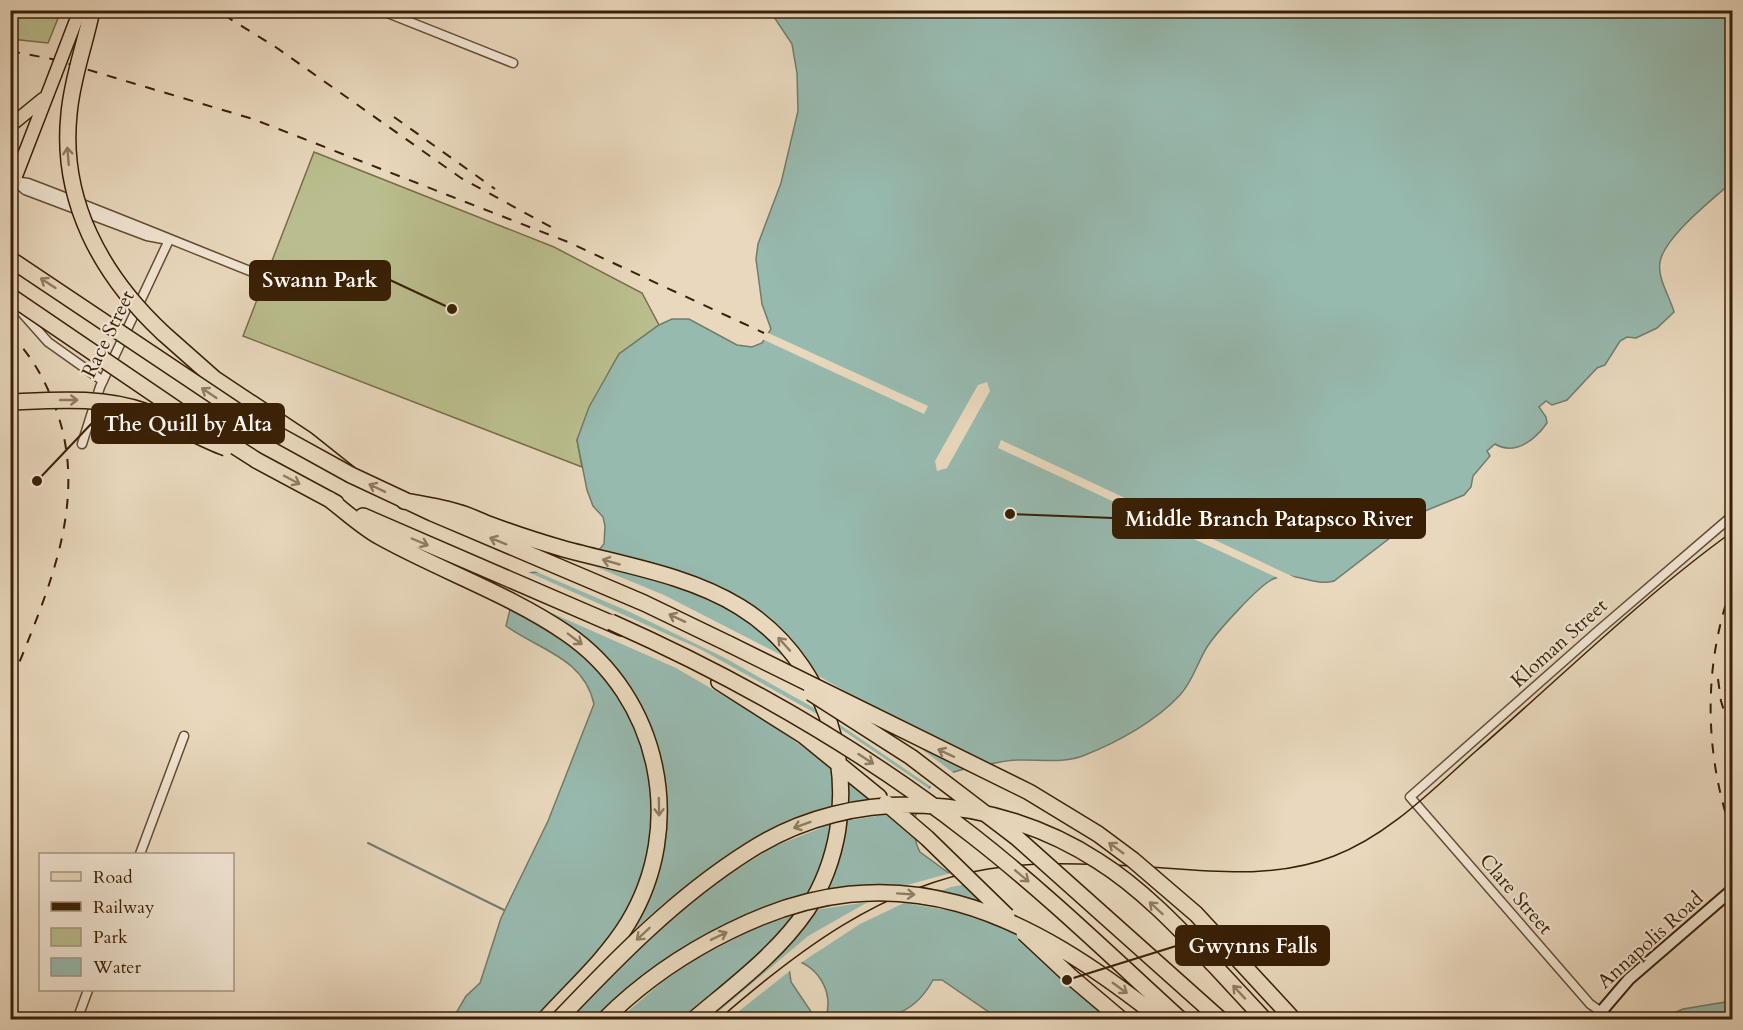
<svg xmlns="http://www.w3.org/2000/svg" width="1743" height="1030" font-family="Cardo,serif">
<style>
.green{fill:#babe8e;stroke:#796e49;stroke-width:1.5}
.water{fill:#97baaf;stroke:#717c6b;stroke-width:1.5}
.pier{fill:#e9d8bd;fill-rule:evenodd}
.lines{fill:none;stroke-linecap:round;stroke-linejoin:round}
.stream{stroke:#717c6b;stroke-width:2}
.minor-casing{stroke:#644d32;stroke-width:11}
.secondary-casing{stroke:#381f04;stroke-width:14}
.primary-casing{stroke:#381f04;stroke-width:15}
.motorway-casing{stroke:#381f04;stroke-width:18}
.minor{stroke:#f1e6d4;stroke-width:8}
.secondary{stroke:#f1e6d4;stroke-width:10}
.primary{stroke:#e9d8bd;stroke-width:12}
.motorway{stroke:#e9d8bd;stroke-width:15}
.tram{stroke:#381f04;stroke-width:1.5}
.rail{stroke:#381f04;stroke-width:2;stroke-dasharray:10 10;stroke-linecap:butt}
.primary-bridge-casing{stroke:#381f04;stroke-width:15;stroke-linecap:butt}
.motorway-bridge-casing{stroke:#381f04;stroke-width:18;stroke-linecap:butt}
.primary-bridge{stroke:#e9d8bd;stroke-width:12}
.motorway-bridge{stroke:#e9d8bd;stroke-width:15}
.oneway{stroke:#907c60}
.labels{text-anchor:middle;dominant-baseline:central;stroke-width:4.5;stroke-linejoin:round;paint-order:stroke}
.street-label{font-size:20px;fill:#381f04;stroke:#f1e6d4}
.leader{fill:none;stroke:#381f04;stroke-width:2}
.callout-dot{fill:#381f04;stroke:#f1e6d4;stroke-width:2}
.callout{fill:#381f04;stroke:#381f04;stroke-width:2}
.callout-label{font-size:21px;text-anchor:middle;font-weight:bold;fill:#fff}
</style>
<rect width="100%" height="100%" fill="#e9d8bd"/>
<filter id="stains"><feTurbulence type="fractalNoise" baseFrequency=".00333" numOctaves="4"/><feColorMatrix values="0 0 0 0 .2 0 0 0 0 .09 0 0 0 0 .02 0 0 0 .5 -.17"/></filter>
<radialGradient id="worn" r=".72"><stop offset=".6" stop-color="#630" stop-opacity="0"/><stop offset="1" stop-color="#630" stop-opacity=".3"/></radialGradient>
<path class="green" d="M10,11L11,10L61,11L48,43L11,39Z
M314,152L554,247L642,293L659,325L619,354L590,407L577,440L582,467L243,336Z"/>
<path class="water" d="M770,11H1732V182C1713,199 1664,237 1660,262C1657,278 1670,297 1674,312L1657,328L1636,338L1627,337L1620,341L1605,365L1597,368L1567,400L1552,405L1546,401L1539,407L1546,417L1547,423C1535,440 1515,456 1495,444L1487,451L1490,456L1473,476L1471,487L1464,495L1425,511L1334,581C1312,587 1293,569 1273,579C1258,586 1216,633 1207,647C1197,663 1193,681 1180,695C1156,721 1118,742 1085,755C1064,764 1039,759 1017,760C1005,760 993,764 981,766C950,772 931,774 918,808C913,820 913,840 920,852L983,898L1129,1019H999L942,980H933C908,1026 871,1019 825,1019C836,993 816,961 788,959L791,982L816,1019L452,1020L466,996L480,983L501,918L548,821L594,704C584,658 539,650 506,626L514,593L529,573L585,566L604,544L605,526L603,517L593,506L587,490L577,440L589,407L619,354L659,325L672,319H689L737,345L752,347L762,343L771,329L762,304L756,259L758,244L781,183L798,111L797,73L792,44Z
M1732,1001V1019H1660L1683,1009Z"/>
<path class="pier" d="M766,332L928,406L924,414L762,339Z
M987,382L990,391L947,468L937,471L935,461L978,385Z
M1001,440L1313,586L1294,579H1280L998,448Z
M593,552L683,575L724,591L772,624L793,646L813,673L915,731L991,767L973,771L912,742L955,774L939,781L933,788L836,722L838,727L931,790L919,815L914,812L905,813L918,825L919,839L889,814L846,821L836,864L825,890L873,886H903L951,873L1023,922L1069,964L1049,953L1128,1019H1112L1067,983L1017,934L1009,930L953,911L904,903L860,924L799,964L791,962V970L729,1019H710L808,936L868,902L814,910L778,954L701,1019H686L770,948L799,913L754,929L694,960L661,983L619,1019H595L639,979L694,941L755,911L812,893L825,862L834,823L775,846L720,880L647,939L568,1019H535L606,943L630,907L642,880L650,850L654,819L653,789L648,759L638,727L614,686L593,662L571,643L507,608L510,597L567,628L602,657L635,700L654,744L663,788L661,848L647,894L620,942L664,903L731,852L788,822L837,806L836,771L767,721L676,668L511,595L526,571L700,649L824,718L822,713L814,708L725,658L630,612L532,570L584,562L664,595L793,661L762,628L726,603L686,586L586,560ZM847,779L871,799L847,803ZM967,884L986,903L940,891L951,887Z"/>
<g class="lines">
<path class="stream" d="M368,843L504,910"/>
<defs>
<path id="minor" d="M380,10L513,63
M14,181L28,183C110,214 189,247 270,279
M16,182L25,190L147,236L163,239
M270 283a11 11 0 1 1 22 0a11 11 0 1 1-22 0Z
M16,306L48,342L103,381
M82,444L100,387L169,240
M140,854L184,736
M1600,1011L1590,1004L1410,797L1599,630L1732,516
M77,1020L88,990"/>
<path id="secondary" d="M1594,1020L1629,979L1732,890"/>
<path id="primary" d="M10,126L43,99
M10,179L14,181L55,75"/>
<path id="motorway" d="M10,186L14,181
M163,333L215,379L307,440L351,475L432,513L644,603L729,644
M256,460L336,503
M329,499C346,512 362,527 380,537C441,571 509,594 566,633C660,697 687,826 628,923C606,959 572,989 544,1020
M404,501C422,504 440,507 457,512C469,515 480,521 491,525C515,534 540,542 564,549C623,565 688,575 740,607C841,669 871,812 807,910C777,954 733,986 693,1020
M363,516L622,628
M719,682L804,736L879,797
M1213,964L1265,1020"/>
</defs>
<use href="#minor" class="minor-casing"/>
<use href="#secondary" class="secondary-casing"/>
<use href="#primary" class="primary-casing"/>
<use href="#motorway" class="motorway-casing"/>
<use href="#minor" class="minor"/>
<use href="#secondary" class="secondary"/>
<use href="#primary" class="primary"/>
<use href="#motorway" class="motorway"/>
<path class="tram" d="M718,1020C796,952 882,886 988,869C1037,861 1086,864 1135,866C1202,870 1271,881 1334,856C1389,835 1433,789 1476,751C1560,678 1642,597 1732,532"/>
<path class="rail" d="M224,15L277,48L461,178L551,227
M10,51L52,59L253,119L568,242L764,333
M394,117L495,189
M10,334C29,353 42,374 52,399C94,498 46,594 10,686
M1732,586C1703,664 1704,754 1732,833
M1718,679L1721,701L1732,737"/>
<defs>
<path id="primary-bridge" d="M55,75L80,10"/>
<path id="motorway-bridge" d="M92,10C85,45 72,78 69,114C60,200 101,275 163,333
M10,259L246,417L351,475
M10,296L179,411L256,460
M10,402C56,400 103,396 147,412C174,422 198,438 226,448
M611,622C741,680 862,749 973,836C1046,893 1113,958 1181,1020
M729,644L1029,792L1098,834L1133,860L1196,914L1294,1020
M811,693L911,757L1016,837L1221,1020
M886,803L927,838L1007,916
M1024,933L1070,976L1122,1020
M558,1020C617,958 676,897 749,851C854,783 995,794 1098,861C1141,888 1178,927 1213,964
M604,1020C641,983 683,954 730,931C898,847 1026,912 1162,1020"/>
</defs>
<use href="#primary-bridge" class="primary-bridge-casing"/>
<use href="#motorway-bridge" class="motorway-bridge-casing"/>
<use href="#primary-bridge" class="primary-bridge"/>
<use href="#motorway-bridge" class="motorway-bridge"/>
</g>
<defs><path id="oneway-shaft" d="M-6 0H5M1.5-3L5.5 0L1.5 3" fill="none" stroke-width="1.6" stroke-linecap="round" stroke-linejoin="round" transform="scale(1.5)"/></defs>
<g class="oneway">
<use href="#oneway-shaft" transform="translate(68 156) rotate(-95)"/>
<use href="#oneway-shaft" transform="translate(48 283) rotate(-147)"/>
<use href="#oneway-shaft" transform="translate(209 393) rotate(-146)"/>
<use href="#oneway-shaft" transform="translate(69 400)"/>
<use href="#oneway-shaft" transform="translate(292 480) rotate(28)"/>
<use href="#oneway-shaft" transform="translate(377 488) rotate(-154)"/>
<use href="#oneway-shaft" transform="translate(498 541) rotate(-158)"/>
<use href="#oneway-shaft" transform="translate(420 542) rotate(23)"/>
<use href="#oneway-shaft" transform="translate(611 562) rotate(-164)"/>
<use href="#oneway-shaft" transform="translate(677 618) rotate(-155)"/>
<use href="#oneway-shaft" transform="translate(575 639) rotate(37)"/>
<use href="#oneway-shaft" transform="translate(784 644) rotate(-132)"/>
<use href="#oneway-shaft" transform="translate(946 753) rotate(-155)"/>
<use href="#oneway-shaft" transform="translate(866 759) rotate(33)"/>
<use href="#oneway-shaft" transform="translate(659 807) rotate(89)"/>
<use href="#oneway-shaft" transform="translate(802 825) rotate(160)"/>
<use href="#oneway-shaft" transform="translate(1116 848) rotate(-144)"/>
<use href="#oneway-shaft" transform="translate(1022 876) rotate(40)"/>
<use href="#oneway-shaft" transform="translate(906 894) rotate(4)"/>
<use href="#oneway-shaft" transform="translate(1156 908) rotate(-138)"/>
<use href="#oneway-shaft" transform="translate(643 934) rotate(137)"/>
<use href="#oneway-shaft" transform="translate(719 936) rotate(-26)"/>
<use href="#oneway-shaft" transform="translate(1120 988) rotate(36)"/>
<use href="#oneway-shaft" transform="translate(1239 992) rotate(-133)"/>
</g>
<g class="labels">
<g class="street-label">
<text transform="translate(108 334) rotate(-64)">Race Street</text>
<text transform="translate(1559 643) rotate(-42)">Kloman Street</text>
<text transform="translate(1516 894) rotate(49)">Clare Street</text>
<text transform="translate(1650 940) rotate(-42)">Annapolis Road</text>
</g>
</g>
<path class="leader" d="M452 309L390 280M37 481L92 423M1010 514L1113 518M1067 980L1176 946"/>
<g class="callout-dot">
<circle cx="452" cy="309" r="6"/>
<circle cx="37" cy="481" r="6"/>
<circle cx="1010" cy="514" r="6"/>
<circle cx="1067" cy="980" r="6"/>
</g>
<g class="callout">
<rect x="250" y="261" width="140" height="39" rx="6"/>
<rect x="92" y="404" width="192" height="39" rx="6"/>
<rect x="1113" y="499" width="312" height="39" rx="6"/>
<rect x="1176" y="926" width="153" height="39" rx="6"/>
</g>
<g class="callout-label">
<text x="320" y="287">Swann Park</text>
<text x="188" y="431">The Quill by Alta</text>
<text x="1269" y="526">Middle Branch Patapsco River</text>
<text x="1253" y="953">Gwynns Falls</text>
</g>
<rect width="1743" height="1030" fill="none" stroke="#e9d8bd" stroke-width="36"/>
<rect x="12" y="12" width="1719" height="1006" fill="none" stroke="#381f04" stroke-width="3"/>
<rect x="18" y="18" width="1707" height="994" fill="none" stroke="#381f04" stroke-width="1.5"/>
<rect x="39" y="853" width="195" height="138" fill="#f1e6d4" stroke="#a79681" stroke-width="1.5"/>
<rect x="51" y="872" width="30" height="9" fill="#e9d8bd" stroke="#a79681" stroke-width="1.5"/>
<text x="93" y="883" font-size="18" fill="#381f04">Road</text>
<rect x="51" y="902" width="30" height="9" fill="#381f04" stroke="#a79681" stroke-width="1.5"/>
<text x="93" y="913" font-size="18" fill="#381f04">Railway</text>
<rect x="51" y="928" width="30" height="18" fill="#babe8e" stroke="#a79681" stroke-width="1.5"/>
<text x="93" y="943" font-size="18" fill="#381f04">Park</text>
<rect x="51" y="958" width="30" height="18" fill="#97baaf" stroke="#a79681" stroke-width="1.5"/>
<text x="93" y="973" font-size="18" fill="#381f04">Water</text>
<rect width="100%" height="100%" filter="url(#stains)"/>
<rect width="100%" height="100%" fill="url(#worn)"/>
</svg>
